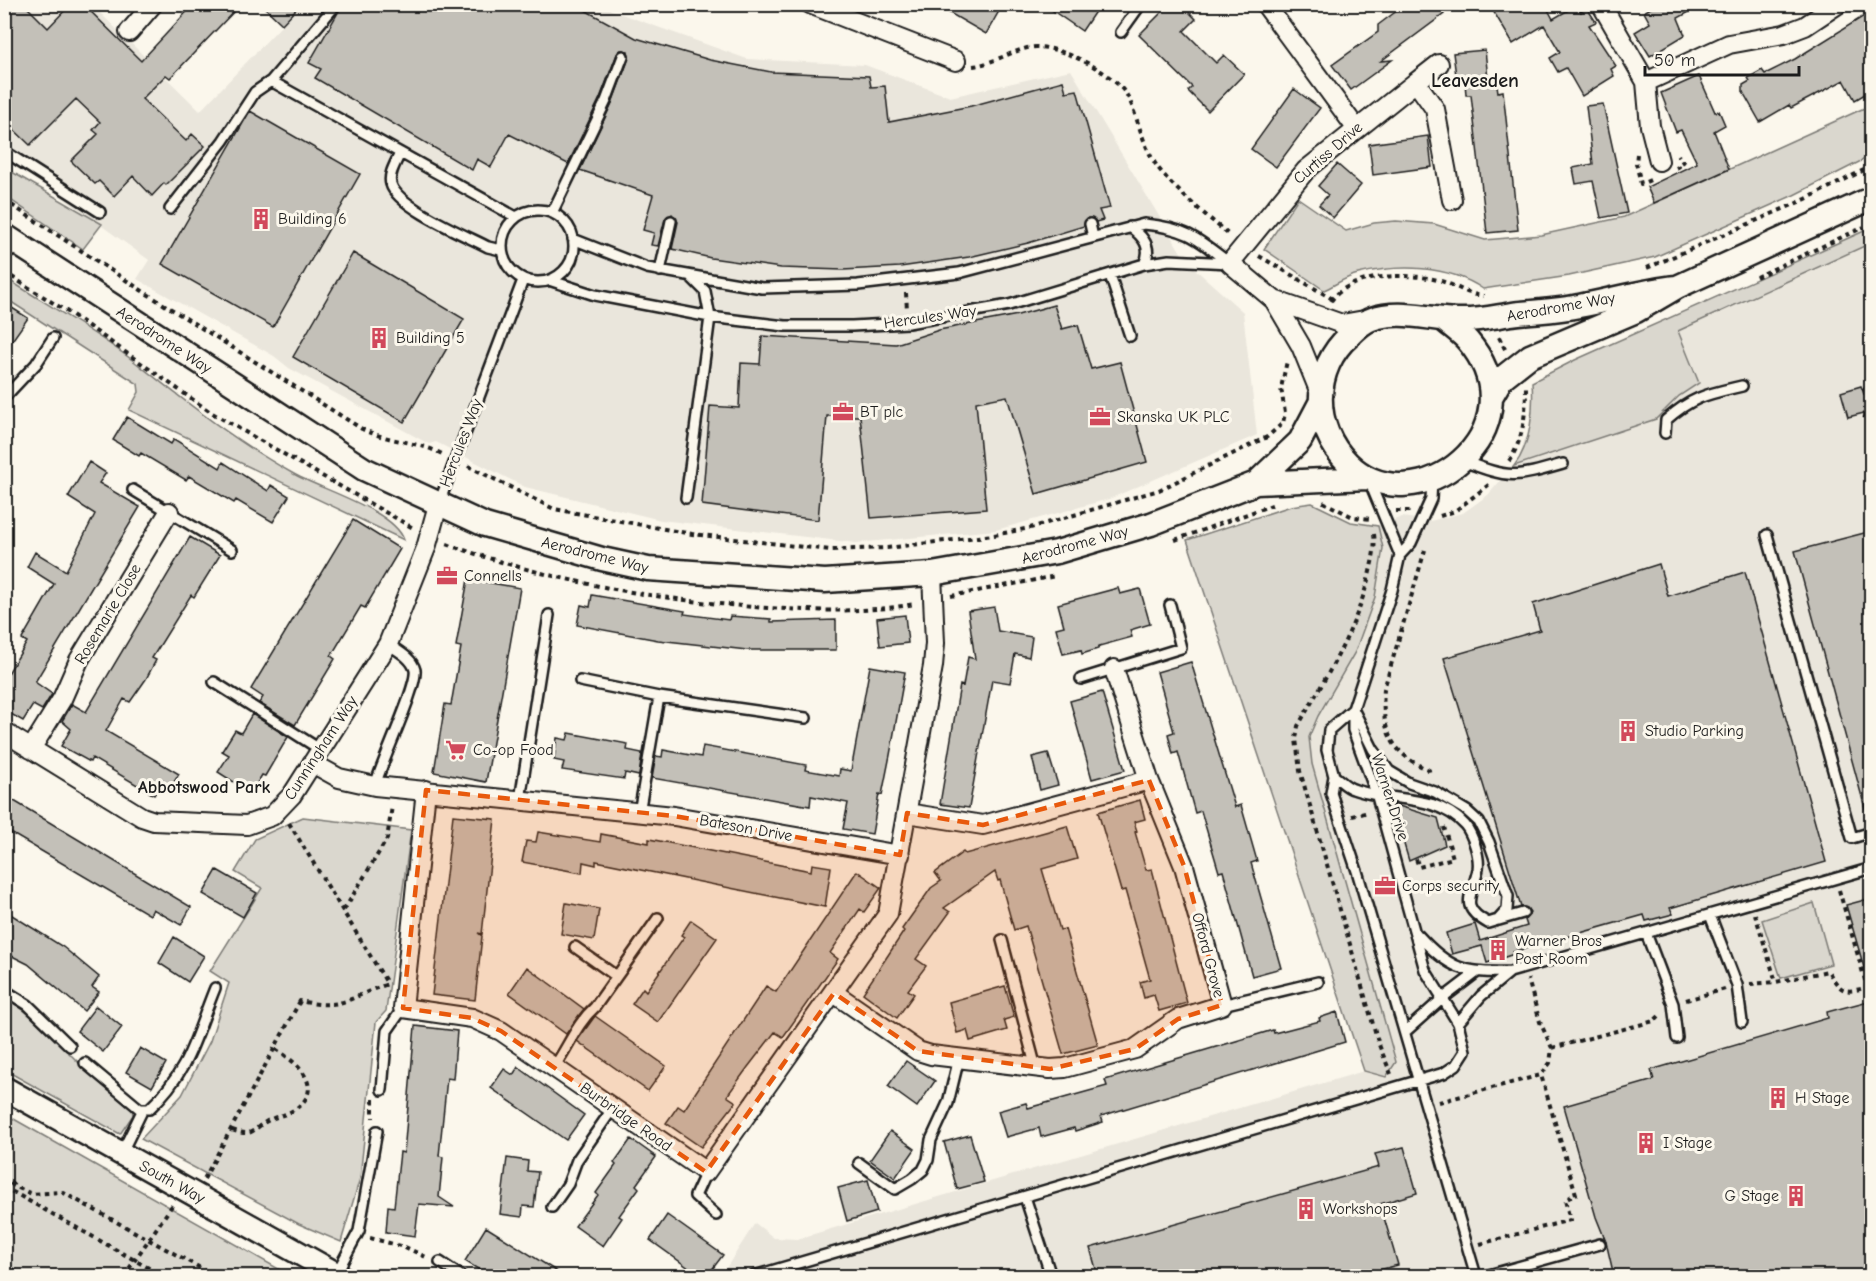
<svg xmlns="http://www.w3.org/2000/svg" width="1876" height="1281" font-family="'Comic Neue',sans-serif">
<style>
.built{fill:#eae6dc}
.green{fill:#dad7ce;stroke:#7b7a75;stroke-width:1.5}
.building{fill:#c3c0b8;stroke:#1c1c1c;stroke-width:1.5}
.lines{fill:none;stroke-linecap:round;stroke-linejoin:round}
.service-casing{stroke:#1c1c1c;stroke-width:14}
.minor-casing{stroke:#1c1c1c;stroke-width:22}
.tertiary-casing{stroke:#1c1c1c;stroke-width:27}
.path{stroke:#1c1c1c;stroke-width:4;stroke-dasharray:4.5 4.5;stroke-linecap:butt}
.service{stroke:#fbf7ec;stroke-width:9}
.minor{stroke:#fbf7ec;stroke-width:18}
.tertiary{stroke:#fbf7ec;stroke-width:22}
.marked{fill:#e8590c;fill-opacity:0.2;stroke:#e8590c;stroke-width:4.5;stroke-dasharray:12 8;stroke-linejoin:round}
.labels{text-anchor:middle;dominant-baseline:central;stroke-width:6;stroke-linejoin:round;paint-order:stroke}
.street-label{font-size:16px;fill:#1c1c1c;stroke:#fbf7ec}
.poi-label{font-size:16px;fill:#1c1c1c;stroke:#fbf7ec;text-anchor:start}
.neighbourhood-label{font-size:18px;font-weight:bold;fill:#1c1c1c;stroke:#fbf7ec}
.quarter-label{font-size:20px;font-weight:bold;fill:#1c1c1c;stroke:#fbf7ec}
</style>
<rect width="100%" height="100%" fill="#fbf7ec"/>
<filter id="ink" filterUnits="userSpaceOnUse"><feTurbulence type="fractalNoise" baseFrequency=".0167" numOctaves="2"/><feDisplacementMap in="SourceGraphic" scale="12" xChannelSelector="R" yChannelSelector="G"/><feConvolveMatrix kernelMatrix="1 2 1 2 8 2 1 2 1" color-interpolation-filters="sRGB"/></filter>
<g filter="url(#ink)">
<path class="built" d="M302,4L603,5L613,11L747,59L865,65L950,97L1071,70L1186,261L1243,312L1257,435L1109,499L996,530L856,543L661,520L525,487L436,442L429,444L289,368L274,356L137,279L149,260L5,156L4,5H92L200,111Z
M1871,241V1276H721L755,1223L774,1238L797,1239L1364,1071L1187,540L1291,506L1312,503L1351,522L1378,526L1402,517L1430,521L1463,513L1488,495L1519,459L1524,441L1559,380Z"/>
<path class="green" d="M1871,105V156L1794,195L1655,257L1569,276L1483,289C1448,265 1399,264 1358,274C1346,277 1335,285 1324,290L1264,249L1298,198L1346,231L1374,223L1396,221L1434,224L1485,240L1541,235L1624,217Z
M5,168L102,224L83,249L5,196Z
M1871,228V243L1678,331L1699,383L1679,396L1656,419L1514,466C1531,445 1534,408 1532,382L1575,360Z
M4,277C48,305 94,331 135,362C186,402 235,441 292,473C319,489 394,510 404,540L129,410L139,392L138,384L5,298Z
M1312,503L1351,522L1378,526L1383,548L1375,597L1355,652L1318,716L1309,737L1312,764L1396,1062L1386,1077L1364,1071L1187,540L1291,506Z
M303,817L411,830L386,1011L376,1022L360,1178L341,1242L299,1224L141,1139L182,1095L210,1041L229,983L210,971L262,888L235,872L255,839Z
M1814,903L1831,964L1781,978L1762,920Z
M5,996L35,1019L93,1077L132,1108L133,1115L120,1134L5,1070Z
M5,1114L291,1276H5Z"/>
<path class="building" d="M4,4H24L48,28L71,4H83L141,61L194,4H241L170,78L166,75L142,99L186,141L192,134L205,146L166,185L164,183L152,196L133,176L114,196L99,181L95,184L71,161L98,134L93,130L100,122L76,99L30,145L4,120Z
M261,4H301L282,24Z
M343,4H574L636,38L710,60L771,72L869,76L871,87L885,86L889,122L971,106L1063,81L1066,92L1077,90L1110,208L1099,210L1103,220L1096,222L1088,218L1084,226L1028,243L969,257L900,267L843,270L781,268L711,258L672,249L678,222L672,214L665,219L658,246L651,245L654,233L643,230L653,195L580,170L612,103L629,58L628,51L621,50L617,54L600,98L568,164L509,134L491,167L477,159L472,170L315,78L321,69L309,63Z
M934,4H1003L986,34Z
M1043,4H1100L1082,31Z
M1170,4H1181L1196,19L1184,31L1216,63L1224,55L1244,74L1208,111L1188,91L1192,87L1139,35Z
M1406,4H1437L1444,14L1381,61L1392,60L1351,90L1332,65L1378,32V25Z
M1489,4H1545L1553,19L1577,5L1581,12L1587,8L1596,22L1589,25L1616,66L1611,69L1614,76L1582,96L1566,68L1558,72L1550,58L1560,52L1544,25L1513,44Z
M1657,4H1704L1678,18L1685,35L1650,56L1635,32L1650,23L1644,12Z
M1872,11V90L1855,100L1844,80L1791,108L1789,105L1760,122L1743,92V85L1750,81L1748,78L1762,70L1765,74L1795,59Z
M1485,50L1488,79L1496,78L1498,92L1503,91L1518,230L1487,233L1471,95H1466L1465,82L1457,83L1453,53Z
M1699,76L1715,112L1719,111L1725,125L1714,131L1729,169L1654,203L1647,187L1697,163L1681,130L1676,132L1661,93Z
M1294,89L1320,108L1276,167L1251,149Z
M1603,104L1627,213L1601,218L1593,181L1576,184L1573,168L1593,164L1586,106Z
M250,111L360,174L273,327L162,264Z
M1428,136L1432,167L1373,175L1369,144Z
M1337,164L1361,185L1333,218L1319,205L1328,195L1318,186Z
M353,253L464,319L404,422L293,357Z
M4,303L28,318L4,352Z
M1054,305L1062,329L1078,325L1091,369L1120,362L1147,462L1036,494L1007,396L976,402L986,509L871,518L860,416H827L818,520L702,505L710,406L739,408L741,363L760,364L762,336L896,344L939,330L1018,315Z
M1861,386L1864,394L1872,391V411L1848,417L1841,392Z
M127,417L171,444L174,439L220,468L223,462L268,491L271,485L289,496L273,522L236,500L234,503L189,476L186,480L141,453L139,456L113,440Z
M89,462L106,473L99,483L140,507L35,682L52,694L42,710L33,705L23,721L4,710V680L27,642L22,639L54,584L27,567L35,552L66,571L95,514L68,497Z
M353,520L400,549L365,608L361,606L331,656L335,659L295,725L259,703L263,697L251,689Z
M1872,531V811L1866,812L1795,551Z
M190,537L220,555L194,597L191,595L152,658L156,660L146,679L130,702L124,699L106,731L179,774L168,792L159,787L154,795L92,758L90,762L61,746L71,729L62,721L72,704L86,712Z
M1659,564L1668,596L1745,572L1826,862L1670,908L1673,914L1646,921L1644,915L1513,952L1514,954L1487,963L1482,946L1452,954L1446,933L1475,924L1480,941L1527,926L1525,920L1530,912L1527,908L1521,907L1444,658L1540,630L1533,604Z
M468,579L520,588L486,782L434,772L445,704L451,705L461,647L456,646Z
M1118,588L1120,594L1140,589L1150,624L1130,630L1132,637L1099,646L1098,649L1082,654L1081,650L1063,654L1056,628L1064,626L1058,604Z
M592,595L685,611L684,614L729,620L730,616L771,619V622L836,620V650H747L658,640L577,625L581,605L590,607Z
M994,607L998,631L1032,637L1029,657L1015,654L1010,683L992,680L969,808L940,804L960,685L963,686L968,657L975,659L968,611Z
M905,615L908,643L880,646L877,618Z
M1191,662L1235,807L1241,805L1257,861L1251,863L1281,968L1252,976L1223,871L1219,872L1201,811L1195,813L1178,752L1173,754L1168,734L1174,732L1157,672Z
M870,666L905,672L890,755L882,795L879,794L872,834L843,829L848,803L811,796L810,806L652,778L656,756L662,757L663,750L701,757L703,746L806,765L805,770L839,776L840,769L851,771Z
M1102,692L1125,770L1092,779L1070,701Z
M252,714L288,737L265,776L262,775L251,793L218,772L229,755L222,751L235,730L241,733Z
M569,733L628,744L627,750L642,753L639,776L625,773L624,779L562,770L564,762L554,760L557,738L567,740Z
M1048,753L1058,785L1040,790L1032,757Z
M4,795L191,907L181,925L153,909L150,915L4,829Z
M1140,800L1145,819L1134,822L1137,831L1135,832L1146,870L1152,869L1187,1003L1159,1011L1154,995L1144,998L1140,982L1150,979L1125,890L1121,891L1098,812Z
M1392,804L1438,818L1445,845L1409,861Z
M453,815L495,819L482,934L478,933L482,936L475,1000L432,995Z
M1067,826L1077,859L1042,869L1060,930L1065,929L1098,1045L1063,1054L1026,926L1014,930L1000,880L998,881L995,872L944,908L950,912L916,959L926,966L908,990L914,994L897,1018L863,993L904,931L902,929L931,888L941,881L935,873L963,852L965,854Z
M538,832L600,842L601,834L649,843V839L811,871L812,864L831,867L825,907L596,861V865L583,862L582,873L522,862L526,841L536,842Z
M217,870L257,893L243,917L203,894Z
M857,871L881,888L864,912L860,909L830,953L838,959L783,1037L775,1032L748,1067L727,1096L736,1102L701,1147L666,1123L678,1106L684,1110L766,986L776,992Z
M1872,898V977L1867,978L1846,905Z
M566,903L599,909L594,940L561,934Z
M4,910L63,947L99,977L92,987L99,992L84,1011L28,964L4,952Z
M691,920L717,938L658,1022L632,1004L643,988L646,991L684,937L681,935Z
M174,937L204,956L188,982L159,963Z
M527,967L584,1009L566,1034L509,993Z
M1005,986L1014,1017L1004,1020L1007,1030L970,1041L967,1030L957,1033L949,1002Z
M1872,1000V1276H1614L1606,1242L1596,1217L1564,1106L1654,1080L1651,1070L1828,1018L1827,1012Z
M96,1006L122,1027L103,1052L77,1031Z
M1337,1012L1345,1042L1101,1116L1103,1122L1075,1131L1074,1128L1041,1137L1039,1128L1006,1137L998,1111L1026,1103L1028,1108L1107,1086L1105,1080L1273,1030L1274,1033L1320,1021L1319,1018Z
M595,1016L666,1066L648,1091L577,1041Z
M415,1026L457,1031L453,1079L447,1078L439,1156L443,1157L439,1197L454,1207L419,1204L415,1236L386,1232L388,1206L394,1207L400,1152L404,1153Z
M140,1048L166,1063L152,1087L126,1072Z
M906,1061L935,1081L917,1107L888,1086Z
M518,1067L584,1115L566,1140L491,1088L504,1069L513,1075Z
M890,1131L915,1149L895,1178L870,1160Z
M970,1135L984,1182L957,1189L944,1142Z
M631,1139L656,1157L636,1185L639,1188L619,1216L622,1218L603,1246L575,1226L598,1195L596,1193L616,1165L614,1163Z
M1404,1147L1417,1193L1380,1204L1398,1265L1357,1276H1098L1090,1248L1379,1167L1375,1154Z
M507,1158L528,1161L527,1171L538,1172L534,1207L523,1206L522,1217L500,1214Z
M868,1180L877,1212L847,1221L838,1188Z
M667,1215L723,1255L707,1276H700L650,1240Z
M486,1227L564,1276H489L465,1261Z"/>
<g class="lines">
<defs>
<path id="service" d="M1121,32L1141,4
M271,81L516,217
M4,151L100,212
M400,153C396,163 388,174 391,184C397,207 467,236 488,247L501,250
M170,209L223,141L255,92L271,81L334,7
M502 246a36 36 0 1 1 72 0a36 36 0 1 1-72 0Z
M552,213L606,101L623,56
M1090,224L1093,237
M1130,227C1143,236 1153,248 1144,264
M573,239L647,268L762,288L858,285L959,273L1144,224C1186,228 1197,238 1229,263
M660,271L671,221
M1110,275L1130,336
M552,281L595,295L710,317L785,326H852L908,323L1009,305L1144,264L1169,260L1230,263
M4,398L36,364L53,338
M1665,433L1666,420C1693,396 1708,394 1742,386
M1463,461C1511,479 1514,478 1563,464
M1432,480L1431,499L1411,543L1400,555L1392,590L1353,709V730L1376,793L1425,970L1458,1023
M1370,483L1400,555
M133,490L232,550
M686,498L710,317L705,291L692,278
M439,503L523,280
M1767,535L1852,838L1872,832
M1081,679L1181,648L1170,605
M580,681L659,697L806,718
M214,682L321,750
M1353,709L1329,730L1327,750L1334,776L1331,793L1357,871L1476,1276
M1334,776C1340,780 1346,787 1353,789C1390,803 1435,792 1465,825C1473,835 1480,857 1478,869C1473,895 1457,906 1488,923L1498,920L1507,910L1508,896L1489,842L1479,822L1467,811L1435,792L1409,783L1389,771L1373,749L1354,711
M375,786C381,763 418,686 415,670C412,658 398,651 388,644
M520,800L549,615
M639,813L659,697
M1710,915L1737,985L1742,1022
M1499,920L1523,913
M1646,933L1673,1004L1677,1038
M1418,935C1449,969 1465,974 1510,972L1872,868
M1002,940L1036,1068
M575,947L616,976
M4,990L28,1005L70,1046
M1222,1005L1318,982
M1405,1032L1442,999L1476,973
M85,1063L140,1109H149C190,1071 195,1037 215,988
M554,1067C569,1046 576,1024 595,1007L658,918
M382,1090L387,1031L403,1008
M122,1152L143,1109
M859,1163L895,1189L912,1179L923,1170L928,1160L931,1140L948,1103L959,1058
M706,1172L695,1196L716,1215
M1025,1197L1049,1270
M552,1207L568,1184L577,1160L613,1108
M440,1262L461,1276
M336,1274L359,1231L377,1131
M754,1276L1444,1073L1456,1065L1465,1051L1458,1023L1481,996L1510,972
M1485,1276L1600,1244"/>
<path id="minor" d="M810,4L956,61
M1265,4L1356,128
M1601,4L1646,82L1650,126L1659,161
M129,32L153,4
M1416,82L1439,64
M1646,82L1729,44L1784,34L1805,26L1838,4
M1274,300L1342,324L1370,319
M1320,393L1301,346L1274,300L1230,263L1306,170L1416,82L1435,109L1452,200
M4,732L142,817L154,821L247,825L272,816L292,795L388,644L426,548L438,505
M31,749L62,699L79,660L169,512
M312,763L339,778L375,786L674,816L900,855
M426,790L403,1008L472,1018L501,1031L706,1172L888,914L933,666L935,643L932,574
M907,813L983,825L1149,780
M834,993L918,1051L931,1055L1050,1069L1065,1068L1135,1049L1178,1019L1222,1005L1184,866L1149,780L1114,669"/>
<path id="tertiary" d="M4,235L364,469L485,525L602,559L648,569L825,581L932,574L1057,552L1151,524L1256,483L1367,478
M1444,320C1452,327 1461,333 1468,341C1543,430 1415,530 1348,463C1311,427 1312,368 1350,335C1356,329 1365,321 1372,319C1399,309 1431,320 1458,320C1477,321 1493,317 1512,314C1534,311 1557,311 1579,306C1612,300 1644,290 1677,287
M1491,397L1502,378L1530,356L1636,311L1677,287L1872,198
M1256,483L1300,441L1320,403
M4,1088L340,1276"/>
</defs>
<use href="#service" class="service-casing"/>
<use href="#minor" class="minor-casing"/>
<use href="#tertiary" class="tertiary-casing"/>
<path class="path" d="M973,66C994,64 1019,46 1038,47C1066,48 1119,75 1130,101C1139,123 1144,149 1159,169C1178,193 1205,214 1229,235
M1637,154L1636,163L1641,184L1653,179
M1676,168L1684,164L1678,155
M4,200L141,290L362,429C389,442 417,441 442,454
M1259,256L1331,298
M1647,268L1806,199L1872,166
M4,272L71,314L212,413L413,528
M1756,277L1864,227
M906,293L907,310
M1331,301C1350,272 1415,272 1444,282C1458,287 1469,295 1484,296
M1499,337L1506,351
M1863,390L1872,388
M1864,416L1872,426
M1509,461C1524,439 1526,411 1526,385
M468,466L554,509L692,534L830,550L887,548L994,535L1030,528L1159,490L1267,437L1283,423L1285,413L1281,388L1287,361
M1323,502L1353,517L1371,519
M1396,511H1412
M1440,516L1455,511L1491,483
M1374,534C1376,549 1372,562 1369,576C1355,632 1326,677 1298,726L1296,739L1300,771L1379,1045L1391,1074
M1175,540L1272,505
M447,544C549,581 660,601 768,608C816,611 867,613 914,604
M1425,550L1384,689C1381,730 1391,754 1429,770L1430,776
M951,596L1056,576
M1352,816L1369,812
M289,823L387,983
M1416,859L1419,867L1453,858L1444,827
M1839,890L1867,987
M344,910L387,839L392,806
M1755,914L1776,982
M1517,944L1520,955
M1750,984L1776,982L1828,971C1843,995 1845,993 1872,986
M1686,1000L1725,989
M1552,1048L1654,1021L1659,1016
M373,1099V1118
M1439,1102L1541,1075L1550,1063L1552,1048L1540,1022L1528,979
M232,1130C255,1138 251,1129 269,1120C277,1116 287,1115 295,1109C327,1088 296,1061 275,1049
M4,1177L14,1186L32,1194L62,1192L215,1276
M204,1179L300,1001C345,1011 350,996 388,984
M4,1187L163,1276
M370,1238L405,1247L428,1258
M1480,1244L1570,1220L1565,1200L1576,1194L1541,1075
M4,1264L24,1276
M116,1276L126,1272
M124,1276L173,1204"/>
<use href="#service" class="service"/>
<use href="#minor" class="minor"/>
<use href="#tertiary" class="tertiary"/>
</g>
</g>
<path class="marked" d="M1149,780L1184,866L1222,1005L1178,1019L1135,1049L1050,1069L918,1051L834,993L706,1172L501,1031L472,1018L403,1008L426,790L674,816L900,855L907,813L983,825Z"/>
<defs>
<symbol id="building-bare" viewBox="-9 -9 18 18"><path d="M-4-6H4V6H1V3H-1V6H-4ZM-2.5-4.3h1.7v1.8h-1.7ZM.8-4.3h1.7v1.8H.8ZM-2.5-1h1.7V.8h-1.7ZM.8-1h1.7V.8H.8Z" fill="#d1495b" stroke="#fbf7ec" stroke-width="2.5" paint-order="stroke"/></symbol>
<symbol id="office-bare" viewBox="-9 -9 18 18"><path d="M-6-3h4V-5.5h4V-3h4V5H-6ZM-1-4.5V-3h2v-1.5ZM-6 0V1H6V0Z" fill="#d1495b" stroke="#fbf7ec" stroke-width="2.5" paint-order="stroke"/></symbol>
<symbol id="supermarket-bare" viewBox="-9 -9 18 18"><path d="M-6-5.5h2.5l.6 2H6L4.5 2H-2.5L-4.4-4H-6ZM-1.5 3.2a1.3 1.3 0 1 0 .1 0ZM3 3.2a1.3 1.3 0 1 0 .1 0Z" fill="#d1495b" stroke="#fbf7ec" stroke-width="2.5" paint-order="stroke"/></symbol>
</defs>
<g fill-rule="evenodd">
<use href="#building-bare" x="246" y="204" width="30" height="30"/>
<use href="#building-bare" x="364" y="323" width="30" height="30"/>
<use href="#office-bare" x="828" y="397" width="30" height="30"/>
<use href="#office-bare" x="1085" y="402" width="30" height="30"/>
<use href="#office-bare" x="432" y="561" width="30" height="30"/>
<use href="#building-bare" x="1613" y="716" width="30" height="30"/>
<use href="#supermarket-bare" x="441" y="735" width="30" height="30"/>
<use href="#office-bare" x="1370" y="871" width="30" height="30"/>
<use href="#building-bare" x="1483" y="935" width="30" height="30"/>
<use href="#building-bare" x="1763" y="1083" width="30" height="30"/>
<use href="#building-bare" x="1631" y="1128" width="30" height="30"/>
<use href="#building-bare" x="1781" y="1181" width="30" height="30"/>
<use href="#building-bare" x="1291" y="1194" width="30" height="30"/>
</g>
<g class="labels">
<g class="street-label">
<text transform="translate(1328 153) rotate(-41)">Curtiss Drive</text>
<text transform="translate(1561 307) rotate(-10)">Aerodrome Way</text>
<text transform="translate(930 317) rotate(-8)">Hercules Way</text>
<text transform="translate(164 340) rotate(33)">Aerodrome Way</text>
<text transform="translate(461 443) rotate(-69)">Hercules Way</text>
<text transform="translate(1075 545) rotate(-15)">Aerodrome Way</text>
<text transform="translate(595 555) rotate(14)">Aerodrome Way</text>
<text transform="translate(108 614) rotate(-59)">Rosemarie Close</text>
<text transform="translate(321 748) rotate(-57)">Cunningham Way</text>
<text transform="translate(1390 797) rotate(72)">Warner Drive</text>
<text transform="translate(746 828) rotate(10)">Bateson Drive</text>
<text transform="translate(1208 955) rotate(75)">Offord Grove</text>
<text transform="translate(626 1117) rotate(35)">Burbridge Road</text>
<text transform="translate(172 1182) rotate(29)">South Way</text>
</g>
<g class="poi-label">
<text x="278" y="219">Building 6</text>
<text x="396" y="338">Building 5</text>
<text x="860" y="412">BT plc</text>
<text x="1117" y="417">Skanska UK PLC</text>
<text x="464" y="576">Connells</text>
<text x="1645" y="731">Studio Parking</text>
<text x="473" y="750">Co-op Food</text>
<text x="1402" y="886">Corps security</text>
<text x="1515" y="941">Warner Bros<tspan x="1515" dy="18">Post Room</tspan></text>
<text x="1795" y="1098">H Stage</text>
<text x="1663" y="1143">I Stage</text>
<text x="1779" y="1196" text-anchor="end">G Stage</text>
<text x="1323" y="1209">Workshops</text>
</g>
<g class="neighbourhood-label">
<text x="204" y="787">Abbotswood Park</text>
</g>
<g class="quarter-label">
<text x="1475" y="80">Leavesden</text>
</g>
</g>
<rect width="1876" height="1281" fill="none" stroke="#fbf7ec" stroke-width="24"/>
<rect x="12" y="12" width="1852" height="1257" fill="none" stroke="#1c1c1c" stroke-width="2" filter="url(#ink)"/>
<path d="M1645 66v9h154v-9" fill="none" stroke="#1c1c1c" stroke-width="3"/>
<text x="1654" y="66" font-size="18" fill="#1c1c1c" stroke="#fbf7ec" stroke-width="4.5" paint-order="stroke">50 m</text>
</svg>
